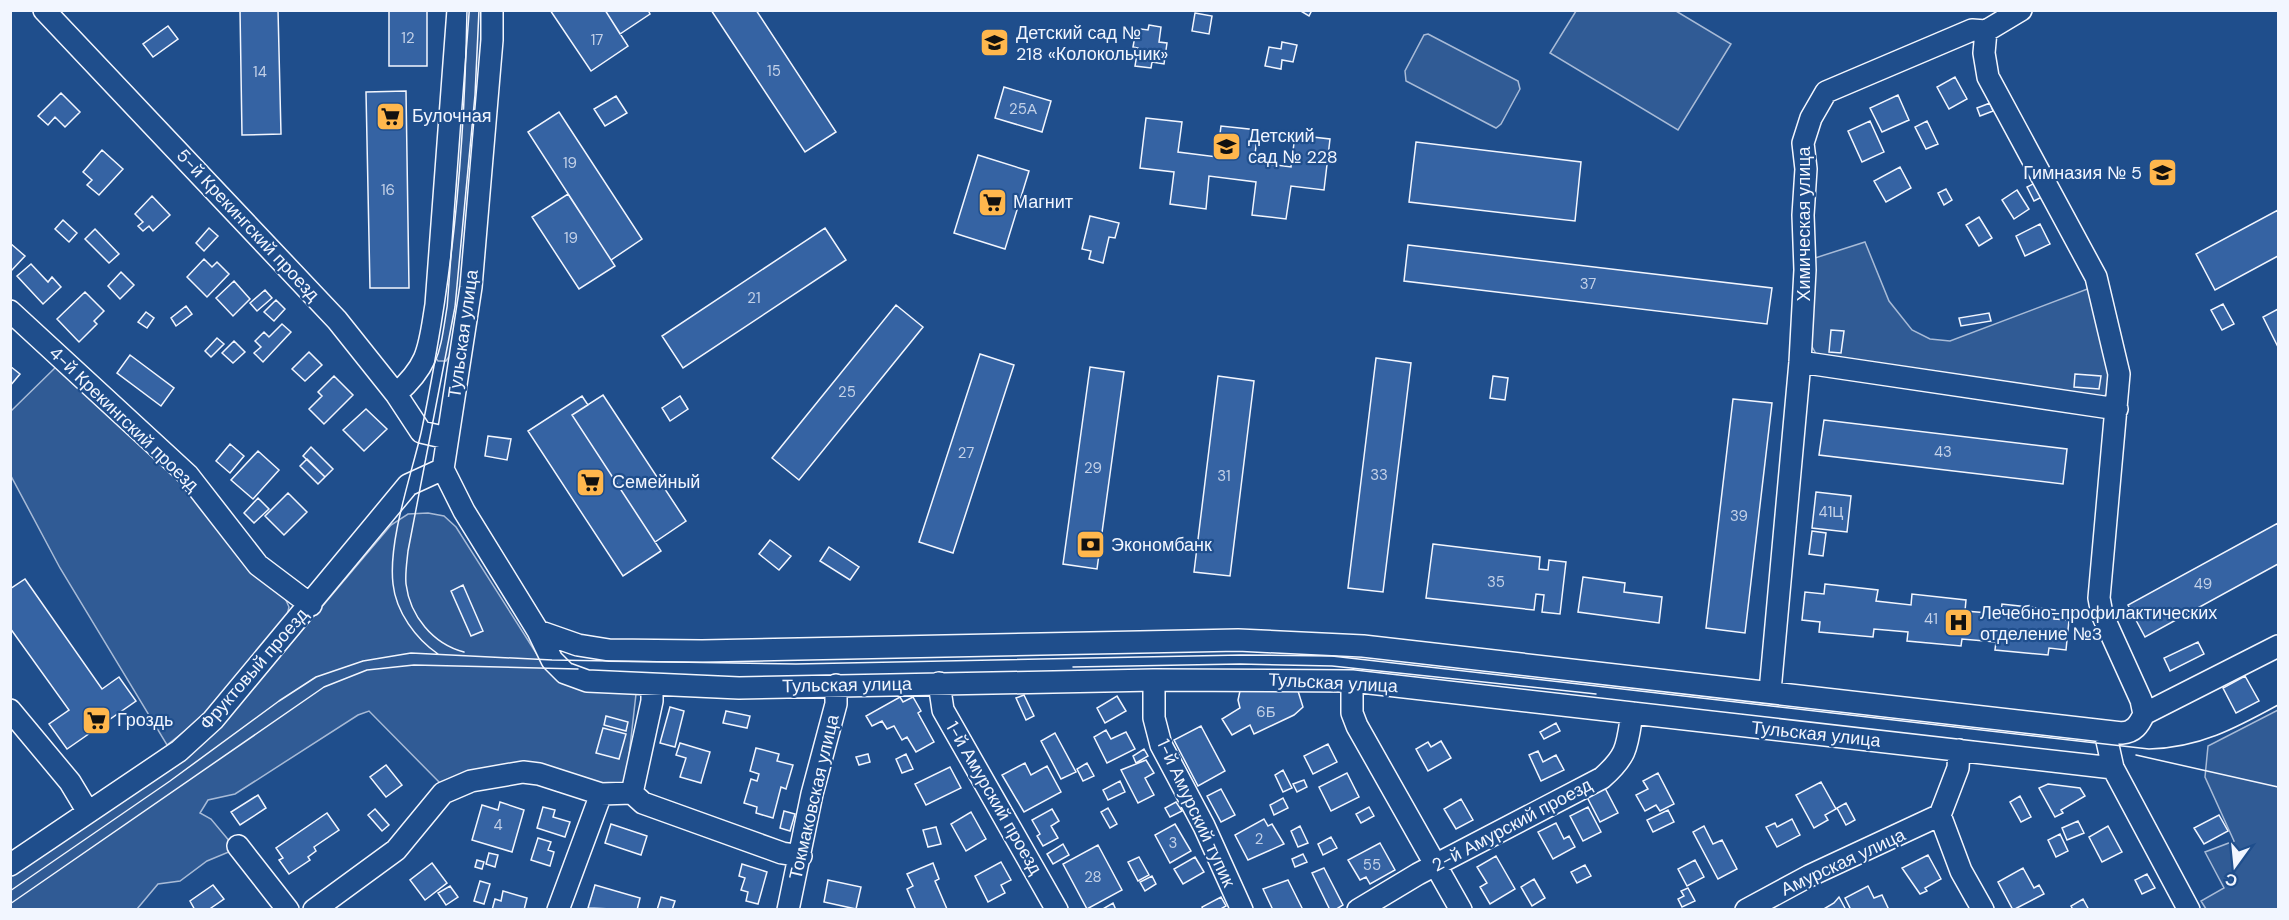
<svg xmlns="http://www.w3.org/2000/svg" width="2289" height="920" font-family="'DM Sans',sans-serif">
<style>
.built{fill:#305b95;stroke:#a8bbd7;stroke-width:1.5}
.building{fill:#3563a3;stroke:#f2f6ff;stroke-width:1.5}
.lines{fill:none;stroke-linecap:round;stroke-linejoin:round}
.minor-casing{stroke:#f2f6ff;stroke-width:24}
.minor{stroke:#1f4e8c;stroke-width:21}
.tram{stroke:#f2f6ff;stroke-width:1.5}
.labels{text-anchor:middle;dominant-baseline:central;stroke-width:4.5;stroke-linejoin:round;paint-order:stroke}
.number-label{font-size:15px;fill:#c3d1e8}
.poi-label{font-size:18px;fill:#f2f6ff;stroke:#1f4e8c;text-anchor:start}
.street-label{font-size:18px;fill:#f2f6ff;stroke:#1f4e8c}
</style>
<rect width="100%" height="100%" fill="#1f4e8c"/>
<path class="built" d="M464,11H483L480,96L468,236L452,352L446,361H438L433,354Z
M1576,11H1676L1731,44L1678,130L1550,53Z
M1428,34L1518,81L1520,89L1501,124L1496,128L1406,81L1405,71L1424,35Z
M1865,242L1889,301L1912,330L1930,339L1950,341L2090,288L2111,377L2109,392L2100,399L1820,361L1810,343L1815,258Z
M59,364L184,482L285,598L289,607L286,620L204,716L167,745L60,568L11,476V411Z
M428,513L444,516L456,527L538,656L553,676L636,694L626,782L619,788L537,767L440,783L369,711L358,715L235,794L208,800L200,813L211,819L236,849L207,861L180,881L158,884L137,909L11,910V875L183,757L222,725L391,525L408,514Z
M2278,710V909H2206L2201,901L2224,888L2205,852L2234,841L2205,777L2208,746Z"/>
<path class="building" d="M240,10H278L281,134L242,135Z
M389,10H427V66H389Z
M550,10H605L628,46L591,71Z
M605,10H648L650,14L620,34Z
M711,10H756L836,132L805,152Z
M1299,10H1312L1309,16Z
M1195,13L1212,16L1209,34L1192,31Z
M1149,25L1161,27L1159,42L1167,43L1164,64L1152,62L1151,68L1135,66L1138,48L1133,47L1135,36H1140L1141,29L1148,30Z
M168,26L178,39L153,57L143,44Z
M1282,42L1297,45L1293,62L1282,60L1281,69L1265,66L1269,47L1281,49Z
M1955,77L1967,99L1949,109L1937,87Z
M1004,87L1051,101L1042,132L995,118Z
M406,91L409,288H370L366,92Z
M61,93L80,112L65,127L55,117L48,125L38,116Z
M1898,95L1909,120L1882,132L1870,108Z
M616,96L627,113L605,126L594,109Z
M1990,103L1993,111L1980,116L1977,108Z
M559,112L642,239L611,260L528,132Z
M1146,118L1182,122L1178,152L1217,157L1221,126L1258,130L1254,162L1291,167L1295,135L1330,139L1324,190L1291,186L1286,219L1252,215L1256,182L1209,176L1206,209L1170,204L1174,172L1140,168Z
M1870,121L1884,152L1862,162L1848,131Z
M1927,121L1938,144L1926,149L1915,127Z
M1416,142L1581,162L1575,221L1409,202Z
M102,150L123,169L99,195L87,185L92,180L83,172Z
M978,155L1029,171L1005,249L954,233Z
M1900,167L1911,188L1886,202L1874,181Z
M2035,183L2042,197L2034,201L2027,187Z
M1946,189L1952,200L1944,205L1938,193Z
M2017,190L2029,209L2014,219L2002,200Z
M568,194L615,266L579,289L532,217Z
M152,196L170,215L153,231L149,226L143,231L138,226L143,222L135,214Z
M2278,210V256L2215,290L2196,254Z
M1090,216L1119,223L1115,238L1109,237L1103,263L1089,259L1091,251L1082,249Z
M1979,217L1992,238L1979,246L1966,225Z
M63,220L77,233L69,242L55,229Z
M2040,224L2050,244L2025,256L2016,236Z
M209,228L218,236L204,251L196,243Z
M825,228L846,260L683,368L662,336Z
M95,229L119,254L109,263L85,239Z
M10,243L25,256L11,271L10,270Z
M1408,245L1772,288L1767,324L1404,281Z
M204,259L212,267L217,262L229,274L207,297L187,277Z
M31,264L48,282L52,277L61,287L43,304L17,276Z
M121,272L134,285L120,299L108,286Z
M234,281L250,299L233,316L216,298Z
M265,290L272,298L257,311L250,303Z
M85,292L104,311L94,321L97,324L79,342L57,319Z
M276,300L285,309L274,321L264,312Z
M2223,304L2234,324L2222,330L2211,310Z
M896,305L923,327L799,480L772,458Z
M186,306L192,314L176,326L171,318Z
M2278,309V347L2263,317Z
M146,312L154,318L147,328L138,322Z
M1989,313L1991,321L1961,326L1959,318Z
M282,324L291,332L263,362L254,353L261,347L255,341L264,332L269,337Z
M1831,330L1844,331L1841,353L1829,352Z
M217,338L224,344L211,357L205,351Z
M234,341L245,352L233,363L222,353Z
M309,352L322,365L305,381L292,369Z
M980,354L1014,365L953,553L919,542Z
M130,355L174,388L161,406L117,373Z
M1376,358L1411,363L1383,592L1348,588Z
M10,366L20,374L10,386Z
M1090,367L1124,372L1097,569L1063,564Z
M2075,374L2101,376L2099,389L2074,387Z
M334,376L353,395L324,424L309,409L322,396L318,392Z
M1218,376L1254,381L1230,576L1194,572Z
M1493,376L1508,378L1505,400L1490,398Z
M603,395L686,521L655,542L572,415Z
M582,396L588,405L572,415L661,551L623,576L528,431Z
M680,396L688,409L670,421L662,408Z
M1733,399L1772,403L1745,633L1706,628Z
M366,409L387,429L364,451L343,430Z
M1824,420L2067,449L2063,484L1819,455Z
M488,436L511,439L507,460L485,456Z
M230,444L244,456L230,473L216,461Z
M311,447L333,469L325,477L303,456Z
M258,451L279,470L253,499L231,480Z
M307,459L325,477L318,484L300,466Z
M1816,492L1851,496L1847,532L1812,528Z
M288,493L307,512L284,535L265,516Z
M258,498L269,509L254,523L244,513Z
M2278,523V564L2145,637L2128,605Z
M1812,531L1826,533L1823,556L1809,554Z
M770,540L791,556L779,570L759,554Z
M1433,544L1540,557L1539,569L1548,570L1549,560L1566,562L1560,614L1542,612L1544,595L1536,594L1534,610L1426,598Z
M829,547L859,567L850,580L820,561Z
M1583,577L1625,583L1624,592L1662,597L1659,623L1578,612Z
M25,579L102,689L119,677L136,701L67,749L49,724L69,710L10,628V589Z
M1825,584L1878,590L1876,601L1911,605L1912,594L1966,600L1965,611L2001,614L2002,604L2055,610L2054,619L2069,620L2066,650L2049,648L2048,655L1995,650L1996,642L1962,639L1961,646L1907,641L1908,632L1874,629L1873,637L1819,632L1820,622L1802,620L1805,592L1824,594Z
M463,585L483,631L471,636L451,591Z
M2198,642L2204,654L2170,671L2164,658Z
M2245,676L2259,701L2236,713L2223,688Z
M1240,691H1298L1303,707L1294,715L1254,734L1250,725L1232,735L1222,719L1240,708L1238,700Z
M1024,695L1034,716L1026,720L1016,698Z
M1117,696L1126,711L1105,723L1097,708Z
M900,697L903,702L913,697L921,711L918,713L934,742L916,752L907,737L902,740L894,726L887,729L882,721L872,726L866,716Z
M670,707L684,711L675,747L660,743Z
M726,711L750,716L747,728L723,723Z
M606,716L628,722L626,731L604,725Z
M1556,723L1560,731L1544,739L1540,732Z
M1201,726L1225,771L1198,786L1174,740Z
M603,728L626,734L619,759L596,753Z
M1106,730L1111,739L1126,732L1135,749L1107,763L1094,737Z
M1055,733L1076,772L1061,779L1041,741Z
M1441,741L1451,758L1428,771L1416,749L1428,742L1431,747Z
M680,743L710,752L701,783L680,777L686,758L676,755Z
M1328,744L1337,762L1313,774L1304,756Z
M756,748L779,754L777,761L793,765L786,789L781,787L773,818L756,813L757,807L744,803L751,779L757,781L759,774L750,771Z
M1144,749L1148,756L1136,763L1133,756Z
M1538,751L1543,762L1556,755L1564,770L1541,781L1529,755Z
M868,754L870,762L859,765L856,757Z
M906,754L913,769L902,773L896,759Z
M1146,760L1154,773L1145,778L1154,795L1138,803L1121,770Z
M1025,763L1031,775L1047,766L1061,792L1024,812L1002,775Z
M1087,763L1094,776L1083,781L1077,769Z
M386,765L402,785L386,797L370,777Z
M950,767L961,788L926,805L915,784Z
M1283,770L1292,788L1283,792L1275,775Z
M1347,773L1359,797L1331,811L1319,787Z
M1658,773L1674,804L1660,811L1656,805L1645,811L1636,795L1648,789L1643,781Z
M1304,780L1307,787L1297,792L1293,784Z
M1120,781L1125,792L1108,800L1103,790Z
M1821,782L1836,809L1825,815L1828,820L1814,828L1796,795Z
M2048,784L2080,788L2085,796L2061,810L2063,813L2055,817L2039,788Z
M1605,788L1618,813L1600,822L1587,797Z
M1221,789L1235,815L1221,822L1207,796Z
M258,795L266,808L240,825L231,812Z
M2020,796L2031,817L2021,822L2010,802Z
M1283,798L1288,808L1274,815L1270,805Z
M1461,799L1473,820L1456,829L1444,809Z
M500,802L524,810L512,852L472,840L482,805L498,810Z
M1176,802L1182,811L1170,817L1165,808Z
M1846,803L1855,820L1846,825L1837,808Z
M543,807L555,810L553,817L570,822L565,837L537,828Z
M1369,807L1374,816L1361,823L1356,814Z
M1588,807L1601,832L1583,841L1570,816Z
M1108,808L1117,824L1110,828L1101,812Z
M375,809L389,825L382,831L368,815Z
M1052,809L1059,821L1051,826L1058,838L1043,846L1037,836L1040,834L1032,820Z
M1668,810L1674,822L1653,832L1647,820Z
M784,811L795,814L790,831L780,828Z
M971,812L986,839L966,851L951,824Z
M327,813L339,830L314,847L316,851L308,857L310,860L289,874L279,860L283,858L276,848Z
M2219,815L2228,831L2204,844L2194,828Z
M1264,819L1268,826L1272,824L1284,844L1248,860L1235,835Z
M1792,819L1800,835L1777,847L1766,827L1775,823L1777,827Z
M2078,821L2084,833L2067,840L2062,828Z
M1556,823L1564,839L1569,836L1575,847L1553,859L1538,832Z
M611,824L647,836L641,855L605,843Z
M1175,824L1191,851L1170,863L1155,835Z
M1300,826L1308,843L1298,847L1291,831Z
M1704,826L1713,844L1722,840L1737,869L1718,879L1693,832Z
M2108,826L2122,852L2102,862L2089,837Z
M936,827L941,844L928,847L923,830Z
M2060,834L2068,851L2056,857L2048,840Z
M1331,837L1337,848L1323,855L1318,844Z
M538,838L551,842L548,850L554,852L550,866L531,860Z
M1380,843L1395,870L1370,884L1366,877L1360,880L1348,860Z
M1063,844L1069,855L1053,864L1047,854Z
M1098,845L1122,890L1087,909L1063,864Z
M489,853L498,855L495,867L486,864Z
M1303,854L1307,862L1295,867L1292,859Z
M1928,855L1941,879L1925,888L1927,891L1920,894L1902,868Z
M1496,856L1515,889L1490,904L1480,887L1487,883L1477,867Z
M1139,857L1149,875L1138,881L1128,862Z
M1195,857L1204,872L1183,884L1174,869Z
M477,860L484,862L482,869L475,867Z
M1695,860L1704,877L1687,886L1678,869Z
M1001,862L1011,880L1001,885L1005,893L988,902L975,876Z
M432,863L447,883L425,900L410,880Z
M933,863L939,879L935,881L947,909L916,910L907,889L913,886L907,874Z
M742,864L767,872L758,904L746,901L748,892L741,890L745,878L739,876Z
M1585,865L1591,876L1577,883L1571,872Z
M1324,868L1343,905L1335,910H1330L1312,873Z
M2023,868L2034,888L2039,885L2044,894L2013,910L1998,882Z
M2147,874L2155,888L2142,894L2135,880Z
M1152,876L1156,884L1145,891L1140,882Z
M1534,879L1545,898L1532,906L1521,887Z
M828,880L861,887L856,909L824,902Z
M1288,880L1303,910H1269L1272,908L1263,889Z
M480,881L490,884L484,904L474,901Z
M213,885L224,899L208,910H195L190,901Z
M595,885L640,898L637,910L588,908Z
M450,886L458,897L446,905L438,893Z
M1868,886L1874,898L1882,895L1889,910H1851L1845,898Z
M1688,888L1695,901L1682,907L1678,899L1684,896L1681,891Z
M503,891L527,898L524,910H492L495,899L501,901Z
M661,897L675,901L672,910H657Z
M1221,897L1226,906L1219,910H1203L1202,907Z
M1839,897L1846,910H1822L1834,903Z
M2083,899L2089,910H2073L2071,906Z
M1113,903L1116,910H1101Z"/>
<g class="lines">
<defs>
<path id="minor" d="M44,10L337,320L396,394L421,432L447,438
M492,10V40L471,287L443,469L464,511L538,631L552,660L565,673L587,681L739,688L1154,680L1352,681L2113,768
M1986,31L1984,53L1988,77L2096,277L2119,374L2099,598L2102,614L2141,700L2144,714
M10,311L188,475L258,565L311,605
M1800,362L2117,409
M396,394C430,364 429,347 436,305L458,10
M538,631L578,645L609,650L702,651L1238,640L1363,646L2122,733C2134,732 2139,725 2144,714L2278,646
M1154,680V718L1161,745L1204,826L1242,910
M1352,681V713L1357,726L1461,910
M939,683L943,710L1057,910
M1770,691L1800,362L1805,270L1803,215L1806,169L1803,143L1811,118L1826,92L1972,30L1986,31L2021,10
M10,710L70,782L88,812
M2105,732L2113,768L2189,910
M1959,750L1958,768L1940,815L1961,871L1983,910
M632,793L643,803L782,853L801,856
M238,846L288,910
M10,865L179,751L213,720L408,485L443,469
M314,910L396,850L443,793L471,781L523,772L539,774L601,794L632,793L652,701V686
M558,910L601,794
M788,910L812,794L836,704V685
M1358,910L1418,874L1602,778C1628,755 1627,746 1632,713
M1746,910L1809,876L1940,815"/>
</defs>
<use href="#minor" class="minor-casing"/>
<use href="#minor" class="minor"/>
<path class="tram" d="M464,652C433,644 410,616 406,584C405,573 407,561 408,551L455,307L475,95L479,10
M438,654C416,639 396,612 393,584C388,541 411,476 421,433C427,405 432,377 437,349C457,238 465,123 467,10
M1073,667L1240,664L1332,666L1596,694
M2136,755L2278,787
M10,891L170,781L279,701L316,677L363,661L411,653L552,660L796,664L1241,655L1332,656L2149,749C2199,748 2236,728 2278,705
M10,904L324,687L367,670L414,665L578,669"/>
</g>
<defs>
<symbol id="school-square" viewBox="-11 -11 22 22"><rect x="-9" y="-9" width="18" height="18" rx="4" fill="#ffb74d" stroke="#1f4e8c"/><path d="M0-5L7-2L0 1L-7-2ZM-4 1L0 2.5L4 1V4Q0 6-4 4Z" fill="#111"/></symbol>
<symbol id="supermarket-square" viewBox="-11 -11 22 22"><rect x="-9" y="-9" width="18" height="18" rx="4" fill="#ffb74d" stroke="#1f4e8c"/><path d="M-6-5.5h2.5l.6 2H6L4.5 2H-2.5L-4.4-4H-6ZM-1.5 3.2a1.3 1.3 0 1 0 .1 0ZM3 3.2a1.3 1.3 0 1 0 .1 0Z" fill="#111"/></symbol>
<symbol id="bank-square" viewBox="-11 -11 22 22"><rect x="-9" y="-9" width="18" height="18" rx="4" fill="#ffb74d" stroke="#1f4e8c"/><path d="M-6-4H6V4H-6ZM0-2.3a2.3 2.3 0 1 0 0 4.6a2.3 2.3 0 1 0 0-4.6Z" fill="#111"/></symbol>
<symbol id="hospital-square" viewBox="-11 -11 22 22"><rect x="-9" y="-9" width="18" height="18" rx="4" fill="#ffb74d" stroke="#1f4e8c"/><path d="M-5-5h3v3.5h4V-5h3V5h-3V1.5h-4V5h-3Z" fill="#111"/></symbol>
</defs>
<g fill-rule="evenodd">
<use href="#school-square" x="978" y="26" width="33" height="33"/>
<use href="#supermarket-square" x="374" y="100" width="33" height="33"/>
<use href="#school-square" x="1210" y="130" width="33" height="33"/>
<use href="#school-square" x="2146" y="156" width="33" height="33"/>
<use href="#supermarket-square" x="976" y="186" width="33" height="33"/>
<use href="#supermarket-square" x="574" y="466" width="33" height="33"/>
<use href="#bank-square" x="1074" y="528" width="33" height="33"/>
<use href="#hospital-square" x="1942" y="606" width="33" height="33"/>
<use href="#supermarket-square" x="80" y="704" width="33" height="33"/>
</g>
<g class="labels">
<g class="number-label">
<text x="408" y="38">12</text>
<text x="597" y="40">17</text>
<text x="774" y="71">15</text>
<text x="260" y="72">14</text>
<text x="1023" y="109">25А</text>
<text x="570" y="163">19</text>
<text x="388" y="190">16</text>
<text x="571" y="238">19</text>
<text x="1588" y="284">37</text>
<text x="754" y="298">21</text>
<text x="847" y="392">25</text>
<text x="1943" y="452">43</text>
<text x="966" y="453">27</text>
<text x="1093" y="468">29</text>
<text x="1379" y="475">33</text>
<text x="1224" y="476">31</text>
<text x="1831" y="512">41Ц</text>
<text x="1739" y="516">39</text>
<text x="1496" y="582">35</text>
<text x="2203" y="584">49</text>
<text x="1931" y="619">41</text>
<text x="1266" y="712">6Б</text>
<text x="498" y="825">4</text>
<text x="1259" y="839">2</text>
<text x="1173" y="843">3</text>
<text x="1372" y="865">55</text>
<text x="1093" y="877">28</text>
</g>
<g class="poi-label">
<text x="1016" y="33">Детский сад №<tspan x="1016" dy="21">218 «Колокольчик»</tspan></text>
<text x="412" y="116">Булочная</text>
<text x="1248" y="136">Детский<tspan x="1248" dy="21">сад № 228</tspan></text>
<text x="2142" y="173" text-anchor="end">Гимназия № 5</text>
<text x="1013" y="202">Магнит</text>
<text x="612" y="482">Семейный</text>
<text x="1111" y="545">Экономбанк</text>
<text x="1980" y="613">Лечебно-профилактических<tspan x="1980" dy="21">отделение №3</tspan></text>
<text x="117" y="720">Гроздь</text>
</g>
<g class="street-label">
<text transform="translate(1804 224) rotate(-90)">Химическая улица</text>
<text transform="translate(248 225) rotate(47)">5-й Крекингский проезд</text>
<text transform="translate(463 334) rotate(-82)">Тульская улица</text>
<text transform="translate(124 419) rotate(44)">4-й Крекингский проезд</text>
<text transform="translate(254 669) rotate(-49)">Фруктовый проезд</text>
<text transform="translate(1333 683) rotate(3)">Тульская улица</text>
<text transform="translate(847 685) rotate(-1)">Тульская улица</text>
<text transform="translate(1816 734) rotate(6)">Тульская улица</text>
<text transform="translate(814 797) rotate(-77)">Токмаковская улица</text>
<text transform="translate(994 798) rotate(60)">1-й Амурский проезд</text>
<text transform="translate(1196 813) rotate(65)">1-й Амурский тупик</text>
<text transform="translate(1512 825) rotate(-28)">2-й Амурский проезд</text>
<text transform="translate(1843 862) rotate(-25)">Амурская улица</text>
</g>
</g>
<rect width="2289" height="920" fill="none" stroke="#f2f6ff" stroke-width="24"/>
<g transform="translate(2235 866) rotate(195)" stroke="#1f4e8c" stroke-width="4.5" paint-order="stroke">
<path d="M0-4.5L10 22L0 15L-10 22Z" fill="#f2f6ff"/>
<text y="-9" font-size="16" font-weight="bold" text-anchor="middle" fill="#f2f6ff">С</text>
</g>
</svg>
